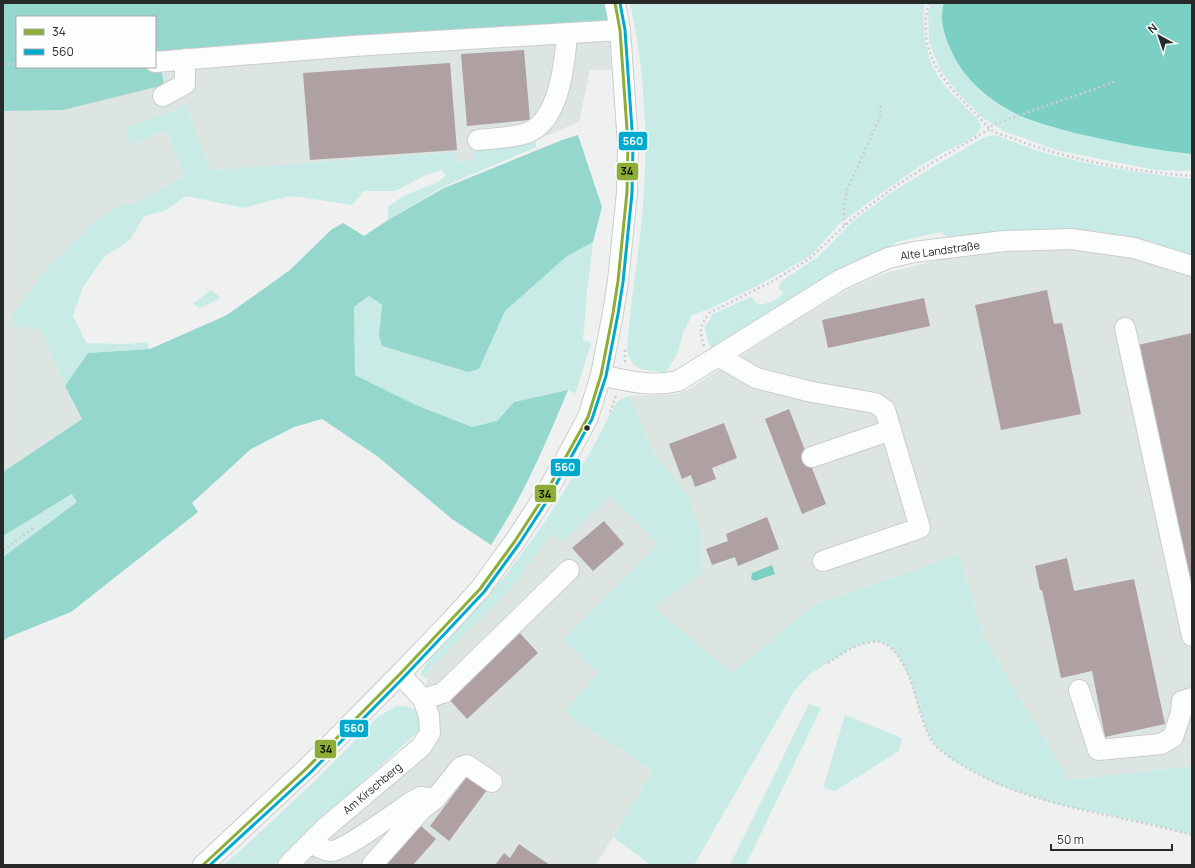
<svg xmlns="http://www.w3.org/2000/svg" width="1195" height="868" font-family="Manrope,sans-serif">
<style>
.built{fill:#dce5e2}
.green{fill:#c8ece5}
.forest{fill:#95d7cd;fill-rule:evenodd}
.water{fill:#7ccfc3}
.building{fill:#afa1a1}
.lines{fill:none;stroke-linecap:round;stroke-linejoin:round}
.minor-casing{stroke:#cbcdcc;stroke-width:22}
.path{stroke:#cccece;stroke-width:2.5;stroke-dasharray:2 3;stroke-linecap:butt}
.minor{stroke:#fcfdfd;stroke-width:20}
.bus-1-casing{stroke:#fcfffe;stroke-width:6}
.bus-2-casing{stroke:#fcfffe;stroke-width:6}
.bus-1{stroke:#8dad36;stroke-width:3}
.bus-2{stroke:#00a9ce;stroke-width:3}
.bus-dot{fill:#282929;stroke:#fcfffe;stroke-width:1.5}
.labels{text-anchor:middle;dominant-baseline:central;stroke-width:4;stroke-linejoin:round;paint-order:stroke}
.street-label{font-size:11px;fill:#282929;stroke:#fcfffe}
.line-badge{stroke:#fcfffe;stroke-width:1.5}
.badge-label{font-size:11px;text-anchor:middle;font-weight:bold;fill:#fff}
.pale-badge-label{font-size:11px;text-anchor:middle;font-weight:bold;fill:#111}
</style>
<rect width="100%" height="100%" fill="#eef1f0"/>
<path class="built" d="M610,33L611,70H590L579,122L536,140L474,150V160L457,162L456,152L211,170L186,106L130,144L166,131L184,176L136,203L121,204L15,326L41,330L65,386L82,419L3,472V111L63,110L163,84L160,63Z
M1082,249L1129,258L1192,276V766L1069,780L984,638L959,554L814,605L732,675L654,608L702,572L689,497L654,454L629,396L676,394L689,389L801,317L849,289L885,273L947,258L987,252Z
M610,495L659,544L564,639L598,673L565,711L575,720L653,771L596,865H288L424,732L423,699L429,671L552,533L563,541Z"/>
<path class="green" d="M630,3H925C921,27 925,52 936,73C942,85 959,100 968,110C973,114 983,122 980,129C974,141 955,146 944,152C911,170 880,194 849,217L840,223L810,256L757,286L709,309L692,315L683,333L678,352L666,372C645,370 628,372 627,345C631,299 639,253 643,206C648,140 645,68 630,3Z
M931,3H1192V171L1155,170L1056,150L1006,132L984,119L957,92L940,70L929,41L928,12Z
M186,106L211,170L456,152L457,162L474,160L473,150L536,140V147L445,186L388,220V207L403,196L438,182L446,175L442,170L426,175L395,191H364L352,205L292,196L273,200L244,208L186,196L165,211L144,216L130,240L104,257L83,287L73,316L86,343L127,344L147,342L150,349L88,353L65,386L41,330L14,326L12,315L48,267L97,220L121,204L136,203L184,176L166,131L130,144L125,128Z
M995,135C1010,140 1024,146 1038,151C1089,165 1139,173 1192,179V258L1153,245L954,241L940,232L896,242L884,256L713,349L708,343L705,327L713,314L751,297L759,305L774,301L784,293L778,288L783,280L818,257L854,220L897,189L931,168L985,137Z
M593,242L587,292L583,341L590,342L591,344L575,394L568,390L514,402L497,421L472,427L416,405L355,375L354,307L369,296L382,306L379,336L382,346L468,372L479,369L505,311L567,255Z
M211,290L221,298L200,308L193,304Z
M629,396L654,454L689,497L701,536L702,572L655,608L732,674L814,605L959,554L984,638L1069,780L1192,766V835L1155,825L1056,804L996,784L953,760L936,746L926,730L910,679L900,658L888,644L873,641L855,646L810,674L794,691L694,865H651L613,837L653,771L575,720L565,711L598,673L564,639L659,544L610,496L562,542L552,533L509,591L429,670L427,679L420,675L427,662L504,577L543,525L574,475L586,460L615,405L619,400Z
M73,494L77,502L3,557V536Z
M809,704L821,708L746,865H730Z
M396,706C412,706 416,707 422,723L419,731L331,810L276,865H223L239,852L318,778L378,717Z
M845,715L902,738L899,751L835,791L823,788Z"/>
<path class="forest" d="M3,3H606L609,28L160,63L164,85L63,110L3,111ZM17,17H155V67H17Z
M578,135L602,207L593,242L567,256L505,311L479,369L468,372L382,346L379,336L382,305L369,296L354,307L355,375L416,405L472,427L497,421L514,402L568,390C546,443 523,497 491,545L452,519L377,456L322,419L294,427L251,449L192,503L198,512L71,612L9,637L3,641V557L77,502L72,494L3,536V472L82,419L65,386L88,353L150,349L227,315L290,270L331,230L343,223L364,236L388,220L444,188L562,140Z"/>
<path class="water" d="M944,3H1192V154C1153,150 1114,142 1075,133C1051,126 1026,121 1004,107C982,94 961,74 951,50C944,35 939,19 944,3Z
M772,565L775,574L755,581L751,579L752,573Z"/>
<path class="building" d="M524,50L530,120L467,126L461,54Z
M450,63L457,150L310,160L303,73Z
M1047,290L1054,324L1062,323L1081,414L1001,430L975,305Z
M924,298L930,326L828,348L822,320Z
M1192,333V588H1191L1138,345Z
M789,409L826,504L802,514L765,419Z
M724,423L737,458L712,468L716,479L695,487L691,475L682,479L669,444Z
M767,517L779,549L738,566L735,557L712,565L706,549L728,541L726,534Z
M604,521L624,544L593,571L572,548Z
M1067,558L1074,591L1134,579L1165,724L1105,737L1092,671L1061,678L1042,590H1040L1035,566Z
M519,632L538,653L467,719L448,698Z
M468,775L487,790L449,841L430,826Z
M414,820L436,839L413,865H379Z
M519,844L526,849L550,865H495L504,853L510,858Z"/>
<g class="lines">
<defs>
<path id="minor" d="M155,62L353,46L620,30
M163,96L185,84V59
M478,140C493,138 520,138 533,130C560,114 565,62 567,33
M1125,328L1192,636
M718,356L756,378L812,392L875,403L885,410L920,528L823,561
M601,375C626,381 652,387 678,381L840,280L888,258L914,252L1004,241L1071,239L1134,248L1192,266
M812,457L891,430
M1079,690L1098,750L1161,744L1173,737L1181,713L1182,701L1192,698
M423,699L443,693L569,570
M311,842C317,847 323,850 331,851C344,851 399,810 413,801L421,797L435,799L461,767L467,765L492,782
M203,865L307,768L400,674L447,625L480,589L515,541L543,498L565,460L588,417L601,375L613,313L618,281L627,192L628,144L620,30L615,3
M288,865L325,828L421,747L430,733L429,716L423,699L400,674
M372,865L421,810L435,799"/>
</defs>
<use href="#minor" class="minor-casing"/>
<path class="path" d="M929,3C916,50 942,81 973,111C979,116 984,124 990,129C996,134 1007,136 1015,139C1071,161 1132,171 1192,176
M3,64H17
M844,225V206L847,190L880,117L881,105
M704,346C699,330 700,326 709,313L773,281L809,259L854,217L897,185L930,164L990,129L992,125L1117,81
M625,362V350
M610,412L616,396
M3,550L35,527
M828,663C842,654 855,644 871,642C902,636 915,694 921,715C925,727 929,741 939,749C1012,806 1106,811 1192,835"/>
<use href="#minor" class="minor"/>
<defs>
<path id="bus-1" d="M203,865L307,768L400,674L480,589L515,541L543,498L588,417L601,375L613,313L618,281L627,192L628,144L620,30L615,3"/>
<path id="bus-2" d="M210,865L311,772L404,677L484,592L519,544L547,501L592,419L606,376L618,314L623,282L632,193L633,144L625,30L620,3"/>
</defs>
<use href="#bus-1" class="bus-1-casing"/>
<use href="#bus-2" class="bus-2-casing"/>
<use href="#bus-1" class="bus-1"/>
<use href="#bus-2" class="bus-2"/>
</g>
<circle class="bus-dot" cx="587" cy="428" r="3.5"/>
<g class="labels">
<g class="street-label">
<text transform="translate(940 250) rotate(-8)">Alte Landstraße</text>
<text transform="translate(372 788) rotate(-40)">Am Kirschberg</text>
</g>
</g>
<g class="line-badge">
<rect x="618" y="131" width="30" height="20" rx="4" fill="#00a9ce"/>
<rect x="616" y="162" width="23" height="19" rx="4" fill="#8dad36"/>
<rect x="550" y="458" width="31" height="19" rx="4" fill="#00a9ce"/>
<rect x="534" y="484" width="23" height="19" rx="4" fill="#8dad36"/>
<rect x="339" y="719" width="30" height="19" rx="4" fill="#00a9ce"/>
<rect x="314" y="739" width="23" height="20" rx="4" fill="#8dad36"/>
</g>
<g class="badge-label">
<text x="633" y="145">560</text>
<text x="565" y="471">560</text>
<text x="354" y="732">560</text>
</g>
<g class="pale-badge-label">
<text x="627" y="175">34</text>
<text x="545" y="498">34</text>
<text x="326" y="753">34</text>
</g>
<rect width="1195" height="868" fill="none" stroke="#282929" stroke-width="8"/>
<rect x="16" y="16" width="140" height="52" fill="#fcfffe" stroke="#a7a9a9"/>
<rect x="24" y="29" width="20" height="6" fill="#8dad36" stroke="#a7a9a9"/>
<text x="52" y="36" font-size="12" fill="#282929">34</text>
<rect x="24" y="49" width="20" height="6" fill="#00a9ce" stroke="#a7a9a9"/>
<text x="52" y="56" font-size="12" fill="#282929">560</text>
<g transform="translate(1159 36) rotate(320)" stroke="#fcfffe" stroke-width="3" paint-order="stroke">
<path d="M0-3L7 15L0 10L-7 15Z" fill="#282929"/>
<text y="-6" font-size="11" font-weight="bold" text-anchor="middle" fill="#282929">N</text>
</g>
<path d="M1051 844v6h121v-6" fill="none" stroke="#282929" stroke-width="2"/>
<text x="1057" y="844" font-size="12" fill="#282929" stroke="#fcfffe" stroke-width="3" paint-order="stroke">50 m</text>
</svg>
